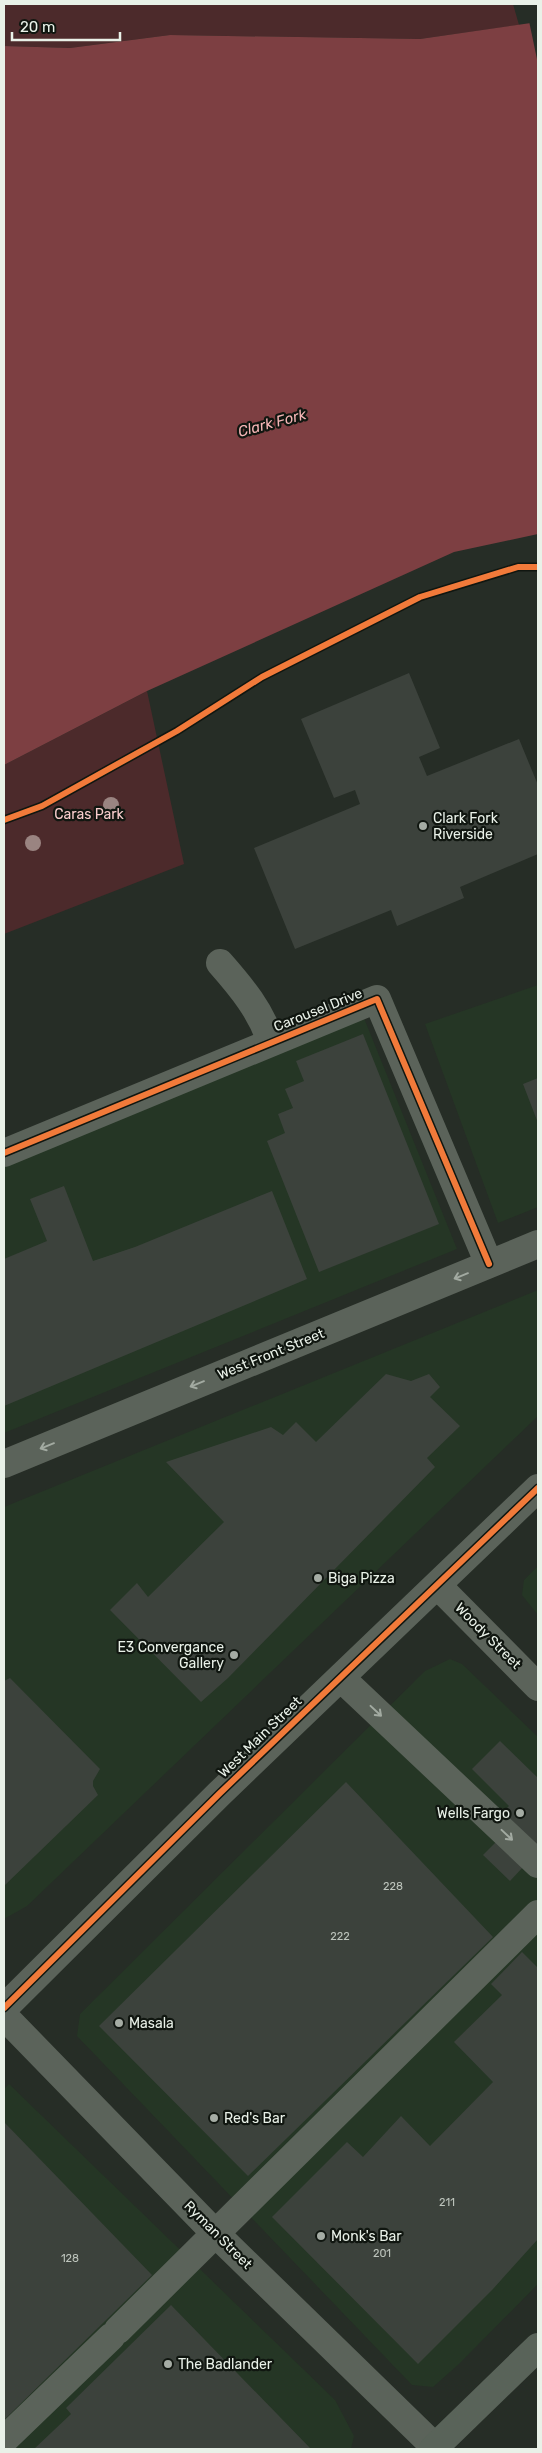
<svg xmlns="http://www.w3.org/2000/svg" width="542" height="2453" font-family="Rubik,sans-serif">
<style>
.built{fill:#253625}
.green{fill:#4c2a2b}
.water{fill:#7d3f42}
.pier{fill:#262d26}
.building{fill:#3c423c}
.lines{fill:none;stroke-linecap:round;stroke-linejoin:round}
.minor{stroke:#5b635a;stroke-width:28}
.major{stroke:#596359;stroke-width:28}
.cycleway-casing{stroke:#101610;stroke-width:9}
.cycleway{stroke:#f17a3a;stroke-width:6}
.tree{fill:#9a8481}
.oneway{stroke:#a2aaa1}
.poi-dot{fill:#a5aca4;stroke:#101610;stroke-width:2}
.labels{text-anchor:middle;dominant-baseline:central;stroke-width:4.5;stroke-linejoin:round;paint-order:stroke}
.number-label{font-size:11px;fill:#bec5bd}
.park-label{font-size:14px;fill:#f8cccc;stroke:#101610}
.poi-label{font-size:14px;fill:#e9f1e8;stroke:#101610;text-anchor:start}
.street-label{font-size:14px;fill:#e9f1e8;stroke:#101610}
.water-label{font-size:15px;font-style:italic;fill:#f5b5b6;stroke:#101610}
</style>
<rect width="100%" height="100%" fill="#262d26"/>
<path class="built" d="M538,985V1207L498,1223L425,1024Z
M364,1018L457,1249L4,1433V1164Z
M538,1290V1416L27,1906L4,1919V1507Z
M538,1566V1615L522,1595L524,1580Z
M450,1659L462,1664L538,1737V2284L459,2364L433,2387L412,2385L77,2036L80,2014L425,1671Z
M9,2084L335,2400L354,2436L351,2449H4V2089Z"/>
<path class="green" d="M4,4H513L519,25L420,39L170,35L70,48L4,46Z
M147,691L184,864L4,934V765Z"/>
<path class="water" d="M538,22V534L454,552L147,691L4,765V46L70,48L170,35L420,39Z"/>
<path class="pier" d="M538,19V64L529,21Z"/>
<path class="building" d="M409,673L440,748L419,757L427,776L519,739L538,785V854L460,887L464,898L397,926L391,910L295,949L254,848L360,804L355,790L334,798L301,719Z
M363,1034L439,1224L319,1272L267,1141L285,1133L278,1114L293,1108L285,1089L304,1081L296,1061Z
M538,1078V1123L523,1084Z
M64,1186L93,1261L135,1247L272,1191L307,1279L4,1406V1259L47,1241L30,1199Z
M386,1374L411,1381L429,1374L440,1387L430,1397L460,1426L427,1458L435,1467L228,1678L201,1702L110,1610L137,1583L148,1597L224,1522L166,1462L271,1427L283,1435L296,1422L316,1442Z
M10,1678L100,1769L93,1781V1786L98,1795L5,1885L4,1681Z
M500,1741L538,1778V1851L510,1881L483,1855L507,1831L495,1820L509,1806L472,1769Z
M346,1782L493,1937L248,2176L99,2026Z
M522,1952L538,1968V2239L493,2289L418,2364L272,2217L347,2142L363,2157L401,2116L430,2146L493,2082L454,2042L502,1995L491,1984Z
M4,2122L152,2275L4,2420Z
M171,2305L311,2449H34L71,2414L66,2408Z"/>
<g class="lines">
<path class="minor" d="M220,963C242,988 261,1011 271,1042
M4,1153L377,999L489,1264
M4,1464L538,1244
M438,1586L538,1687
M341,1678L538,1864
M4,2008L219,1794L538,1488
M4,2016L216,2234L437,2449
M118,2330L538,1914
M4,2440L111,2337"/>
<path class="major" d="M433,2449L538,2347"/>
<defs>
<path id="cycleway" d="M4,820L42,806L177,731L262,677L420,597L518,567H538
M4,1153L377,999L489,1264
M4,2008L219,1794L538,1488"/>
</defs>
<use href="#cycleway" class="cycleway-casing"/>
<use href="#cycleway" class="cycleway"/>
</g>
<g class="tree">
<circle cx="111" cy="805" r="8"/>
<circle cx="33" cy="843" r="8"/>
</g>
<defs><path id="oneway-shaft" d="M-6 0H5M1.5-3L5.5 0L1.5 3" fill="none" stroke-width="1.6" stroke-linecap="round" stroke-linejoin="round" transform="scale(1.25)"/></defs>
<g class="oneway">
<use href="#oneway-shaft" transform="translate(461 1276) rotate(158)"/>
<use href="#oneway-shaft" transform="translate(197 1384) rotate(158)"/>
<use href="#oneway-shaft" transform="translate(47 1446) rotate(158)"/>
<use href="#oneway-shaft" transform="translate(376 1711) rotate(43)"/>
<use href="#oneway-shaft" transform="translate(507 1835) rotate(43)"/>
</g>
<g class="poi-dot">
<circle cx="423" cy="826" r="5"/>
<circle cx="318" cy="1578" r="5"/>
<circle cx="234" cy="1655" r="5"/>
<circle cx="520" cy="1813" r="5"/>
<circle cx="119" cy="2023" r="5"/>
<circle cx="214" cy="2118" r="5"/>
<circle cx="321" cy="2236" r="5"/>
<circle cx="168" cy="2364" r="5"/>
</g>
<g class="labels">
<g class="number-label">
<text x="393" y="1886">228</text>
<text x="340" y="1936">222</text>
<text x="447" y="2202">211</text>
<text x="382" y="2253">201</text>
<text x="70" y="2258">128</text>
</g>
<g class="park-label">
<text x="89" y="814">Caras Park</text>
</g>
<g class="poi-label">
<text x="433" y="818">Clark Fork<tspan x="433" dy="16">Riverside</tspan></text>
<text x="328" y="1578">Biga Pizza</text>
<text x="224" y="1647" text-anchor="end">E3 Convergance<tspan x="224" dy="16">Gallery</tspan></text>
<text x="510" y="1813" text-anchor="end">Wells Fargo</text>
<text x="129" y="2023">Masala</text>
<text x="224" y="2118">Red's Bar</text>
<text x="331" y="2236">Monk's Bar</text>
<text x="178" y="2364">The Badlander</text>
</g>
<g class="street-label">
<text transform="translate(318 1010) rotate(-22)">Carousel Drive</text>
<text transform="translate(271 1354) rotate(-22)">West Front Street</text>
<text transform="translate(488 1636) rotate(45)">Woody Street</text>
<text transform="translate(260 1737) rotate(-44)">West Main Street</text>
<text transform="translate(218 2235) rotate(45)">Ryman Street</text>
</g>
<g class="water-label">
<text transform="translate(272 423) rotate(-15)">Clark Fork</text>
</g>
</g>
<rect width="542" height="2453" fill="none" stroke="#e9f1e8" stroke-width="10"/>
<path d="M12 32v8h108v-8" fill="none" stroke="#e9f1e8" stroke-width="2.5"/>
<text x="20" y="32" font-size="15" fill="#e9f1e8" stroke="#101610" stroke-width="4" paint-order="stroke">20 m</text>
</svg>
